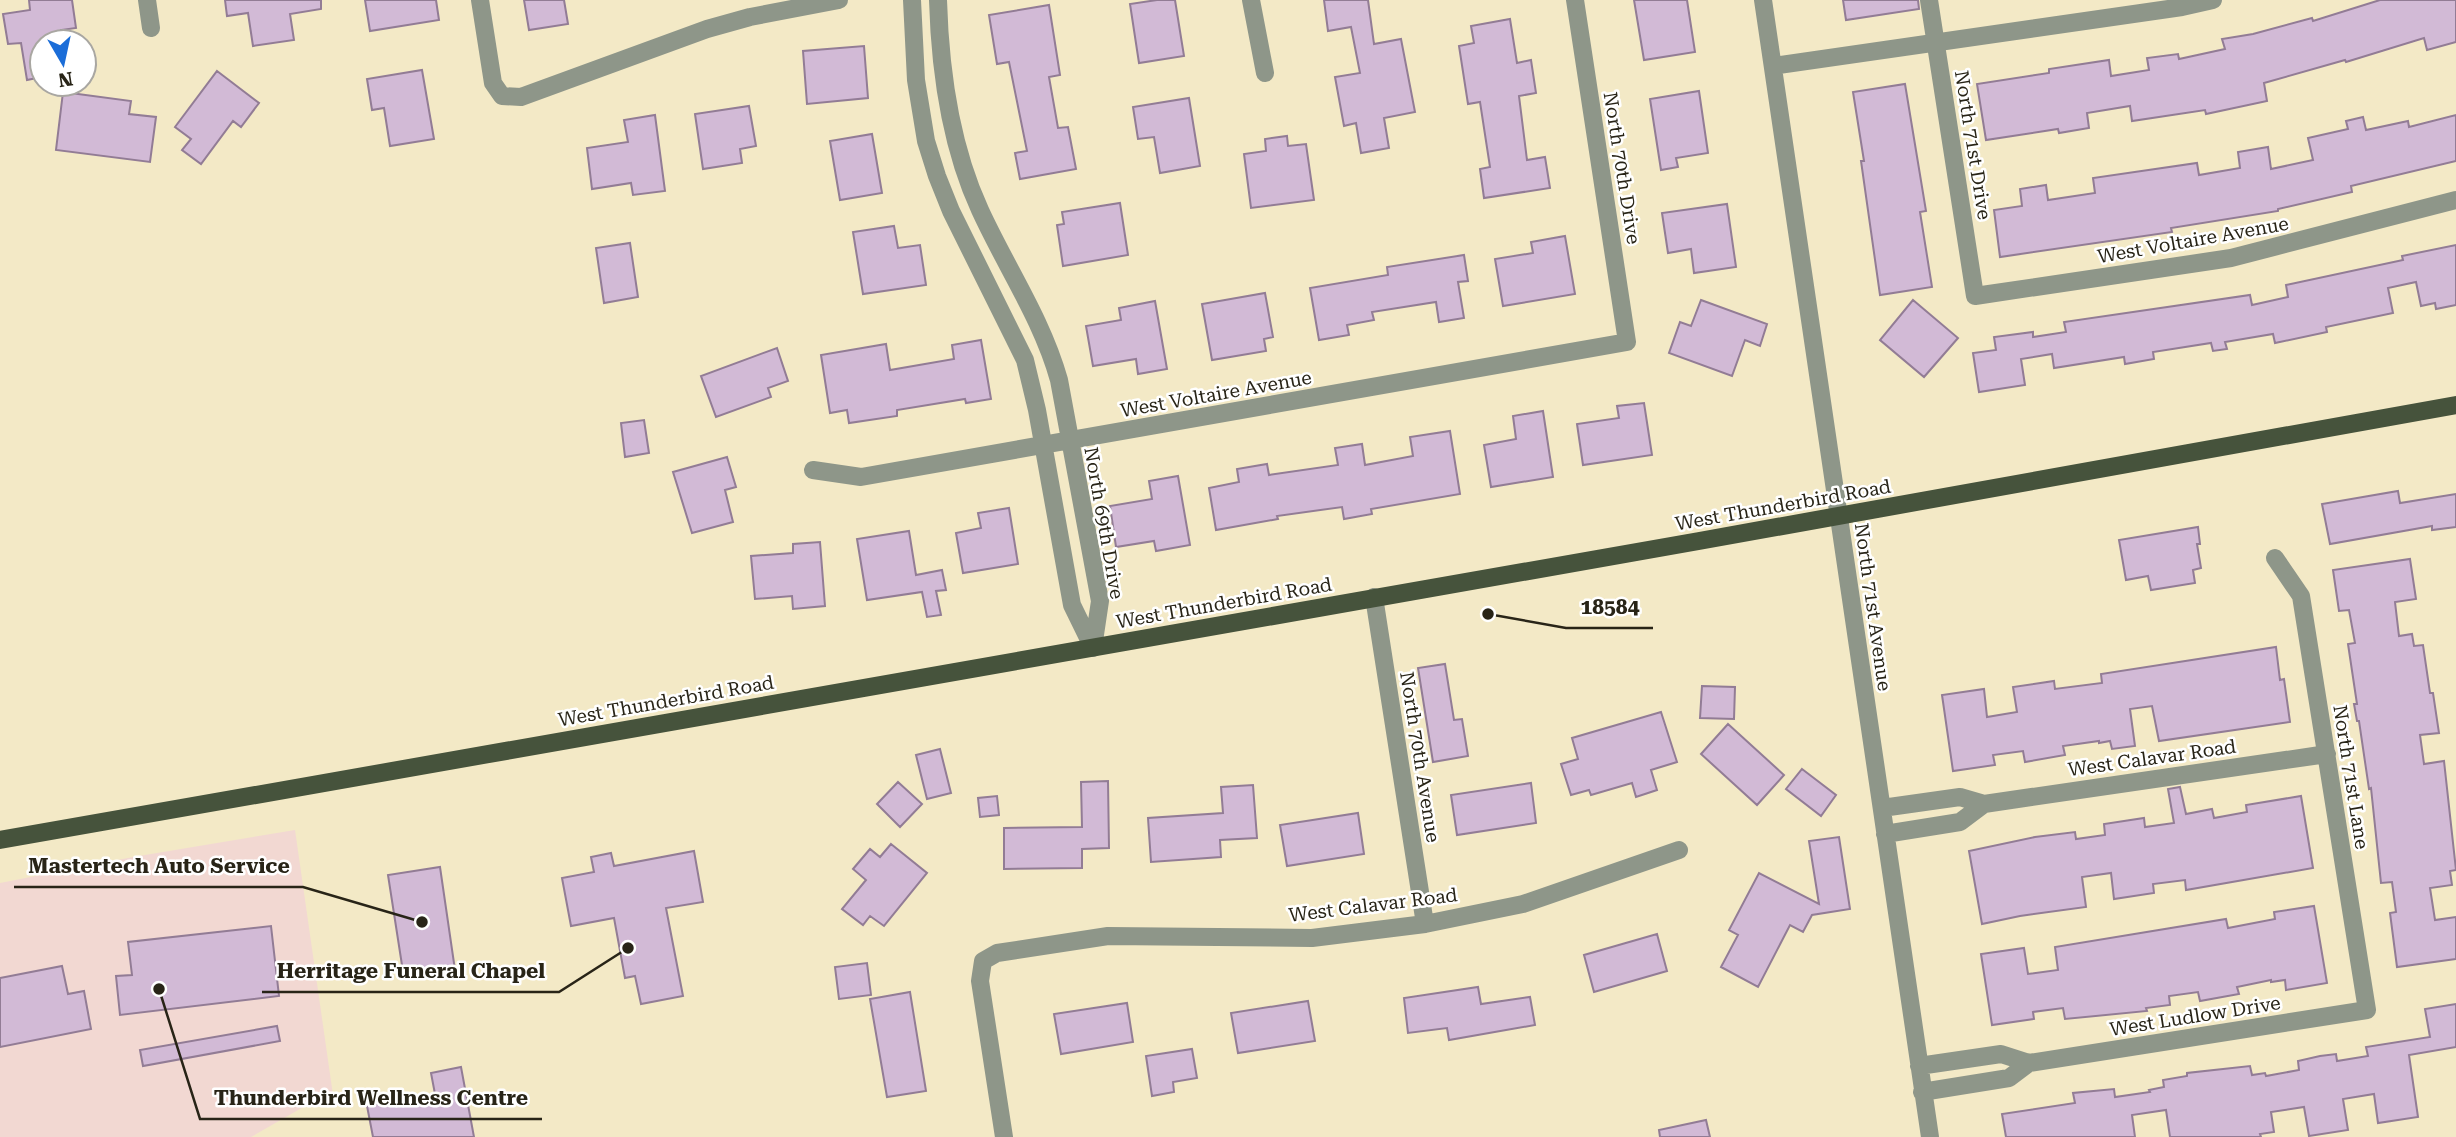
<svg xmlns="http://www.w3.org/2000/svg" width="2456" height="1137" font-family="'Roboto Serif',serif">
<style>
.commercial{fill:#f2d8d2}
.building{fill:#d2bad6;stroke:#927c95;stroke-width:2}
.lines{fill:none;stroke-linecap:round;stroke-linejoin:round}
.minor{stroke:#8e9689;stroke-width:18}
.major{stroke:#46533c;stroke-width:18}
.labels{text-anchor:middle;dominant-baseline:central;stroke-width:5;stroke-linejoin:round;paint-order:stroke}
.street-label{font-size:19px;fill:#282417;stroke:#fff}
.leader{fill:none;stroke:#282417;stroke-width:2.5}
.callout-dot{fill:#282417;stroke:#fff;stroke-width:2.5}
.callout-label{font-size:21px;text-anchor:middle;font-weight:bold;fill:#282417;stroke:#fff;stroke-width:5;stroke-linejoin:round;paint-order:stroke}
</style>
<rect width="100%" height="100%" fill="#f3e9c6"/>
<path class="commercial" d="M295,830L333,1095L321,1097L251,1137H0V883L133,857Z"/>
<path class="building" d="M29,0H72L76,28L61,30L63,42H42V77L27,80L21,43L8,44L3,14L30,10Z
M225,0H321V9L290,14L294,40L253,46L248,13L227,16Z
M365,0H436L439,20L370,31Z
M524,0H564L568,24L529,30Z
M1157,0H1175L1184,56L1139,63L1130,4Z
M1324,0H1368L1374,44L1401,39L1415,112L1384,118L1389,148L1361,153L1356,123L1344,126L1335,77L1360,73L1351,27L1328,31Z
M1634,0H1687L1695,52L1644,60Z
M1843,0H1918L1919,9L1846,20Z
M2380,0H2456V42L2427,50L2424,38L2346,62L2345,60L2264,83L2267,101L2206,114L2205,110L2132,121L2130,106L2087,113L2089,128L2059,133L2058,129L1986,140L1977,84L2049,73V69L2109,60L2111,76L2149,70L2147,58L2178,54L2179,59L2225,49L2222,39L2253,34L2312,18L2313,21Z
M1049,5L1060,75L1049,77L1058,128L1068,127L1076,169L1020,179L1015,153L1027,151L1009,62L997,64L989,15Z
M1510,19L1517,63L1531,60L1536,93L1519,96L1527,160L1545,157L1550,188L1484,198L1480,169L1490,167L1480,102L1468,104L1459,46L1474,43L1471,26Z
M864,46L868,98L807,104L803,51Z
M422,70L434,139L390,146L384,108L372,110L367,79Z
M217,71L259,103L241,127L233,121L201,164L182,150L191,139L175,127Z
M1905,84L1926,211L1920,212L1932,287L1880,295L1861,161H1864L1853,92Z
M1699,91L1708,153L1676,158L1678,167L1661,170L1650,99Z
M63,92L131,101L129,114L156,117L150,162L56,150Z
M1189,98L1200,166L1160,173L1154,137L1138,139L1133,107Z
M749,106L756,146L740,149L742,163L703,169L695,114Z
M655,115L665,191L633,195L631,183L592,189L587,148L628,142L624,120Z
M2456,115V161L2351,186L2352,192L2278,209V211L2171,228L2172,232L2000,257L1994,210L2022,206L2020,189L2046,185L2048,200L2095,193L2093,178L2197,163L2199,175L2240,168L2238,152L2268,147L2271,169L2313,160L2308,138L2348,129L2346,121L2363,117L2366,130L2408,121L2409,127Z
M872,134L882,193L840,200L830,141Z
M1287,136L1288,146L1306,144L1314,200L1251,208L1244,154L1266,151L1265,139Z
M1120,203L1128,255L1063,266L1057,225L1064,224L1062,212Z
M1727,204L1736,267L1694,273L1691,249L1668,253L1662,213Z
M894,226L898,248L920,245L926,285L863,294L853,232Z
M1565,236L1575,294L1503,306L1495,259L1533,253L1531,242Z
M630,243L638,297L604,303L596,248Z
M2456,245V305L2436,309L2435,303L2421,306L2416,282L2388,288L2393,313L2326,327L2327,332L2275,343L2273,334L2225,342L2227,349L2213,351L2211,343L2153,352L2154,359L2125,364L2124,357L2054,368L2052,354L2021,359L2025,385L1979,392L1973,353L1996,350L1994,337L2033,332V337L2066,332L2064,322L2250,295L2252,305L2288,297L2286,285L2403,260L2402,256Z
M1464,255L1468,281L1458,282L1464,318L1439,322L1436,302L1372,312L1374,320L1347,325L1349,335L1319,340L1310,288L1388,275L1387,267Z
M1265,293L1273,337L1264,339L1266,351L1212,360L1202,304Z
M1701,300L1767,324L1760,346L1745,340L1732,376L1669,353L1680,322L1691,326Z
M1913,300L1958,338L1924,377L1880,340Z
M1155,301L1167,369L1138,374L1136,359L1093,366L1086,326L1121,320L1119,308Z
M981,340L991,399L966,403L965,399L897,410V416L849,423L847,410L830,413L821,355L886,344L890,370L954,359L952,345Z
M777,348L788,381L768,388L771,397L716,417L701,376Z
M1644,403L1652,455L1583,465L1577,424L1619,418L1617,406Z
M1543,411L1553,477L1491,487L1484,445L1516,439L1513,416Z
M644,420L649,453L625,457L621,423Z
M1450,431L1460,494L1371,509L1372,514L1344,519L1342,507L1277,516L1278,519L1216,530L1209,488L1239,482L1237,469L1267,464L1269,475L1338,465L1335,448L1362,444L1365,465L1413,456L1410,437Z
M727,457L736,487L725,490L733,522L692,533L673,472Z
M1178,476L1190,545L1156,551L1154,541L1116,547L1110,506L1152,499L1149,481Z
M2398,491L2400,503L2456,494V527L2432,530V526L2330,544L2322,504Z
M1009,508L1018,564L963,573L956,533L981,528L978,513Z
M2198,527L2200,544H2197L2201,568L2193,570L2195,583L2151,590L2148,576L2126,580L2119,540Z
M909,531L916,575L942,570L946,590L936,591L941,615L927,617L922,592L867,600L857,539Z
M820,542L825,606L793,609L792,596L755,599L751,556L793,553V544Z
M2410,559L2416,599L2395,602L2399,636L2412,634L2414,646L2423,645L2430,693H2433L2439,733L2420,735L2424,764L2444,761L2456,870L2450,871L2452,885L2430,888L2435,920L2456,917V959L2397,967L2390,913L2396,912L2392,882L2381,883L2371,788L2369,789L2359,721H2357L2354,704H2357L2348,644L2355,643L2349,610L2339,611L2333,570Z
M2276,647L2280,680L2284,679L2290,722L2159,741L2152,706L2130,709L2135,746L2112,749L2110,741L2099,743V741L2063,746L2065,755L2025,762L2023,751L1993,755L1995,765L1953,771L1942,695L1984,689L1987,717L2017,712L2013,687L2054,681L2055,689L2102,683L2101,674Z
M1445,664L1454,720L1462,719L1468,756L1433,762L1418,668Z
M1702,686L1735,687L1734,719L1700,718Z
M1661,712L1677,762L1651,770L1657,790L1636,797L1632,783L1591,795L1589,790L1571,795L1561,764L1578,759L1572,738Z
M1728,724L1784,775L1757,805L1701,754Z
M940,749L951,793L927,799L916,755Z
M1802,769L1836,795L1821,816L1786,789Z
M1108,781L1109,848L1082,849V868L1004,869V828L1082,827L1081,782Z
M898,782L922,804L900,827L877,804Z
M1531,783L1536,823L1457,835L1451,795Z
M1253,785L1257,838L1220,840L1221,857L1151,862L1148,818L1223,813L1221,787Z
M2180,787L2186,814L2212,809L2214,818L2247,812L2246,805L2301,796L2313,868L2186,890L2185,880L2153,884L2154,893L2114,899L2111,873L2082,877L2086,907L2020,916L1982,924L1969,851L2035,837L2075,832L2076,839L2105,835L2104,824L2144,818L2145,827L2174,823L2168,789Z
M997,796L999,815L980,817L978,798Z
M1358,813L1364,854L1287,866L1280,825Z
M1839,837L1850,909L1812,915L1803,932L1790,925L1758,987L1721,967L1738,935L1729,930L1759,873L1819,904L1809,841Z
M891,844L927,873L884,926L870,916L863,925L842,909L866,880L853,869L870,849L880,857Z
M694,851L703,902L666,908L683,996L641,1004L635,976L625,978L614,918L571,926L562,878L594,872L591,857L611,853L614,866Z
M440,867L455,970L404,978L388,875Z
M2314,906L2327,983L2286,990L2285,980L2271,982V980L2237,987L2239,994L2200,1001L2198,992L2169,996L2170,1005L2146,1008L2147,1011L2065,1019L2063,1008L2033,1012L2034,1019L1992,1025L1981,954L2024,948L2028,974L2058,970L2055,947L2226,919L2228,928L2275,919L2274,912Z
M271,926L279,996L120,1015L116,976L132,975L128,942Z
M1657,934L1667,971L1594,992L1584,955Z
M867,963L871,995L839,999L835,967Z
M62,966L68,994L84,991L91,1029L0,1047V978Z
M1478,987L1481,1004L1530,997L1535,1025L1449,1040L1447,1028L1408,1033L1404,998Z
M910,992L926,1091L887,1097L870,999Z
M1308,1001L1315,1041L1238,1053L1231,1013Z
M1127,1003L1133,1042L1061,1054L1054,1014Z
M2456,1004V1047L2409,1055L2418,1117L2378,1123L2374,1094L2343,1099L2348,1130L2309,1136L2304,1107L2271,1112L2274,1132L2260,1134L2261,1137H2170L2166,1110L2132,1115L2135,1137H2006L2002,1114L2075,1103L2073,1093L2114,1089L2115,1097L2150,1092L2149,1090L2164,1087L2163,1080L2187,1076V1073L2250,1066L2252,1075L2265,1073L2266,1076L2299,1070L2298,1061L2320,1056L2336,1054L2337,1061L2368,1056L2366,1047L2430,1037L2425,1009Z
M277,1026L280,1041L143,1066L140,1050Z
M1192,1049L1197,1078L1173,1082L1174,1092L1152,1096L1146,1056Z
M461,1067L474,1137H373L367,1106L435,1094L431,1073Z
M1706,1120L1710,1137H1660L1659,1130Z"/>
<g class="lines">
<path class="minor" d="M147,0L151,28
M480,0L493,83L502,96L521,97L707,29L750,17L839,0
M912,0L916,80L926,141L937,176L951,211L1025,360L1037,410L1072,605L1093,648
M938,0C940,70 950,145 980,210C1006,267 1042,319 1059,380L1100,601L1093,648
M1251,0L1265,73
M1763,0L1930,1137
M1929,0L1975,296L2231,258L2456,200
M1773,66L2182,7L2213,0
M813,470L861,477L1627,342L1575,0
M1374,597L1425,924
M1882,808L1960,797L1984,804L2327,754
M1885,834L1960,822L1984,804
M1919,1066L2001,1054L2029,1063
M1922,1092L2009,1078L2029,1063L2367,1010L2301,596L2275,558
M1004,1137L980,981L983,961L997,953L1108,936L1312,938L1425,924L1523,904L1679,850"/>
<path class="major" d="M0,840L1699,541L2456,405"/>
</g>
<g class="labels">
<g class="street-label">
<text transform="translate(1973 145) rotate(81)">North 71st Drive</text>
<text transform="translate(1622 168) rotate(81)">North 70th Drive</text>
<text transform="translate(2193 240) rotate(-10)">West Voltaire Avenue</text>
<text transform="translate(1216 394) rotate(-10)">West Voltaire Avenue</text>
<text transform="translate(1783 505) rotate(-10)">West Thunderbird Road</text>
<text transform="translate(1104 523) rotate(80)">North 69th Drive</text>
<text transform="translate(1224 603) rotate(-10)">West Thunderbird Road</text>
<text transform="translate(1873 607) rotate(82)">North 71st Avenue</text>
<text transform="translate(666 701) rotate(-10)">West Thunderbird Road</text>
<text transform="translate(1420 757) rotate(81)">North 70th Avenue</text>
<text transform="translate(2152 758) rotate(-8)">West Calavar Road</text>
<text transform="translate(2351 777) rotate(81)">North 71st Lane</text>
<text transform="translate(1373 905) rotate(-7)">West Calavar Road</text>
<text transform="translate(2195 1016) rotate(-9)">West Ludlow Drive</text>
</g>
</g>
<path class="leader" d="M1488 614L1566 628H1653M422 922L303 887H14M628 948L559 992H262M159 989L200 1119H542"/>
<g class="callout-dot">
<circle cx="1488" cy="614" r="7"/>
<circle cx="422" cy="922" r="7"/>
<circle cx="628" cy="948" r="7"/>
<circle cx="159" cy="989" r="7"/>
</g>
<g class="callout-label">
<text x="1610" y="614">18584</text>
<text x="159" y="873">Mastertech Auto Service</text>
<text x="411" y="978">Herritage Funeral Chapel</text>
<text x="371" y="1105">Thunderbird Wellness Centre</text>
</g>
<g transform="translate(63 63) rotate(171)"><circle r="33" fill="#ffffff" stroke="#a9a7a2" stroke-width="2"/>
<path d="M0-5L12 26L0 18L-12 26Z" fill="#1b6dd8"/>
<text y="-10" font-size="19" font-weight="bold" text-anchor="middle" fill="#282417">N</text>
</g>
</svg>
